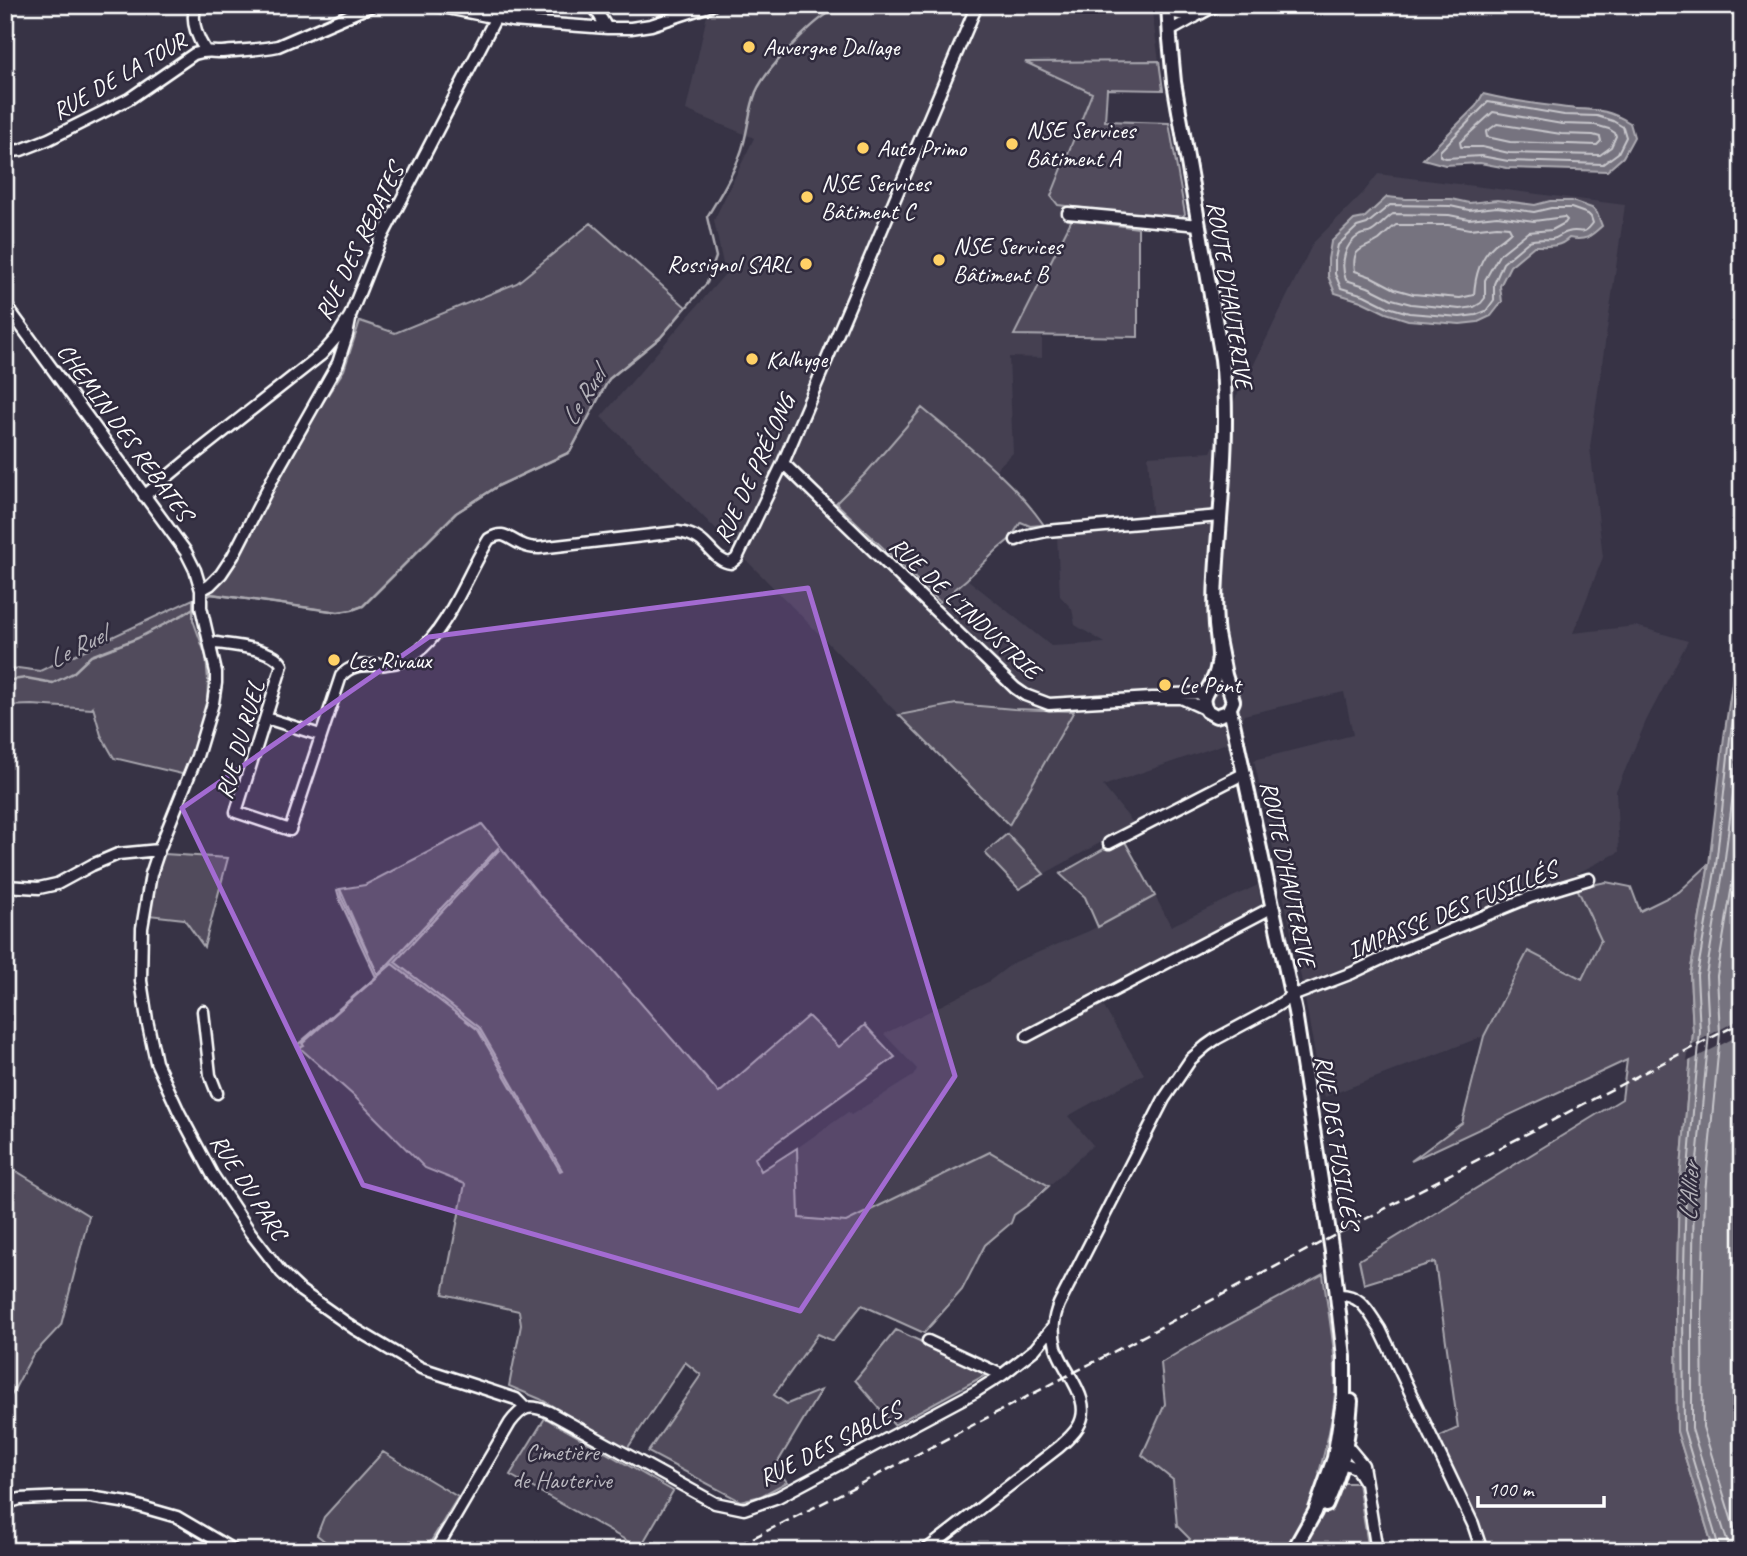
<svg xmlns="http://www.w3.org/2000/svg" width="1747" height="1556" font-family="Caveat,sans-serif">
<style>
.built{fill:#444051}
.green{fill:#514c5c;stroke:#a8a6ae;stroke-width:2}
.water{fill:#76737f;stroke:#adabb2;stroke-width:2}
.pier{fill:#373345}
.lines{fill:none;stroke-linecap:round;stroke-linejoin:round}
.shore{stroke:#c8c7cc;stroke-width:2}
.stream{stroke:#adabb2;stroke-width:2.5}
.minor-casing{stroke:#fff;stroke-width:15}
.major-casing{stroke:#fff;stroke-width:18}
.minor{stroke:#2f2a3d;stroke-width:10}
.major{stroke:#2f2a3d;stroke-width:12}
.rail{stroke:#fff;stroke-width:2.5;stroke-dasharray:10 5;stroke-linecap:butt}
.marked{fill:#a36bd2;fill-opacity:0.2;stroke:#a36bd2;stroke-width:5;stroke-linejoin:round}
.poi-dot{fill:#ffd166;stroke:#2f2a3d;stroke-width:2.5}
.labels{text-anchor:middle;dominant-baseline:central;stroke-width:5;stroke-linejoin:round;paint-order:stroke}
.poi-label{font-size:24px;fill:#fff;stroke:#2f2a3d;text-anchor:start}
.street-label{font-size:24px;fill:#fff;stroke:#2f2a3d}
.park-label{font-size:24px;fill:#b9b7be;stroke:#2f2a3d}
.water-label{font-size:26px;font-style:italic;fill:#b4b2b9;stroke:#2f2a3d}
</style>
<rect width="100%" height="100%" fill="#373345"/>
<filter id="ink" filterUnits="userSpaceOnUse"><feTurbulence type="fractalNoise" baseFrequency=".0143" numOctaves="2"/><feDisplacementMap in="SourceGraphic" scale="14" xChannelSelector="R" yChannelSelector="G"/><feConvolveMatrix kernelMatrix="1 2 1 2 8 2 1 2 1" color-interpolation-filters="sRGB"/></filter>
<g filter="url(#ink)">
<path class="built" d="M1151,5L1159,61L1027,62L1093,93L1051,196L1058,205L1079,207L1014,334L1042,335V358L1009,357L1013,453L996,469L922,408L866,473L836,503L939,602L967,579L1051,646L1105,643L1075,625L1072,609L1060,596L1057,536L1153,526L1148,456L1211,452L1238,393L1253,383V366L1313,243L1363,193L1378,174L1625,205L1590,447L1603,557L1573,633L1636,626L1688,641L1647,719L1616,791L1619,852L1572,876L1601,940L1582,979L1528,952L1484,1036L1325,1097L1318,1071L1302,982L1254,760L1353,735L1344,692L1244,715L1227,743L1103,786L1134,824L1044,874L1007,834L1009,825L1074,711L1014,709L956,704L899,715L668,481L601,417L725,274L714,220L754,138L686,110L707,15L724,12L766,9L787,10Z
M1258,885L1264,919L1102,1004L1144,1074L1068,1116L1093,1145L1049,1186L990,1152L846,1222L799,1218L797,1148L848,1112L851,1115L913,1076L917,1069L884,1034L988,982L1013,963L1089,931L1155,896L1171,926Z"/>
<path class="green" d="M1159,61L1163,90L1107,89L1105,121L1169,123L1185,214L1179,220L1058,205L1051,196L1092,93L1025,62Z
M1072,219L1138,228V337L1014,335Z
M591,223L686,307L661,337L609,379L570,452L498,486L456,513L363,606L352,610L338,612L211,594L210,585L295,445L344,370L360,321L395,333L517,283Z
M922,408C965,444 1011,478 1044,525L1030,526L1021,522L1010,539L998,549L967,579L940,602L836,503L866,473Z
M193,599V620L206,656L208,681L207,704L186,775L114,758L101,735L93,707L92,709L32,705L5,706V672L18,668L40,671Z
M956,704L1014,709L1074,711L1009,825L899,715Z
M482,824L541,897L599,955L719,1093L808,1016L839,1047L865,1025L895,1057L755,1158L761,1171L797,1148L799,1218L846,1222L990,1152L1049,1186L1028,1205L1014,1215L1011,1223L985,1245L962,1290L924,1333L862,1305L833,1341L818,1334L774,1395L787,1404L821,1390L775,1467L787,1482L761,1496L740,1501L648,1452L701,1375L685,1362L627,1449L540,1399L509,1386L521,1325L519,1311L443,1294L465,1184L425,1168L354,1096L300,1048L302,1044L378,975L340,889L365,885Z
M1007,834L1044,874L1019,889L985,853Z
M1123,838L1155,896L1098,927L1085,897L1060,874Z
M164,854L228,858L204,947L184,919L148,915L158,868Z
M1709,864L1690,974L1693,1032L1679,1191L1676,1311L1677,1431L1714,1551H1485L1436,1438L1458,1428L1435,1262L1364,1284L1359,1260L1622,1099L1627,1060L1411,1161L1462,1123L1484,1036L1528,951L1582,979L1601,940L1577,888L1606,882L1631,887L1640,911L1679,892Z
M5,1164L89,1216L61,1325L32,1356L5,1407Z
M1323,1274C1328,1313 1337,1353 1335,1393C1333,1420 1326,1446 1319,1473L1344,1483H1358L1369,1551H1179L1190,1539L1177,1526L1173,1480L1142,1455L1165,1404L1161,1363L1189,1346Z
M896,1330L989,1373L894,1425L855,1380Z
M545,1418L673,1491L640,1548L510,1475Z
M383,1452L458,1497L425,1551H337L317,1535L324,1517Z"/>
<path class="water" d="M1483,94C1508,100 1534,104 1560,107C1590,112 1601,105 1630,123L1634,137L1623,157L1607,171L1507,168L1480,163L1445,165L1423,159L1476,106Z
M1387,197L1406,199H1451L1469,203L1497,200L1535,205L1550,201H1572L1592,208L1597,213L1602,226C1590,237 1586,241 1569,238C1559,248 1548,246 1534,246L1510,266L1500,286L1502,302L1491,316L1478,322L1460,324L1408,320L1386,313L1361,301L1335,293L1328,276V259L1331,242L1354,220L1364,218Z
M1742,618V1551H1714L1677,1431L1676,1311L1679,1191L1693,1032L1690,974L1709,864L1724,737Z
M498,848L499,850L395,962L479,1027L562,1170L560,1171L478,1030L392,964L302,1043L304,1046L300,1048L297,1045L376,977L340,901L337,890L340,889L341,897L378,975Z"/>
<path class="pier" d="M1742,1018V1034L1687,1062L1689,1046Z"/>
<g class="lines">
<path class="shore" d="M1488,102L1564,115L1597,116L1613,121L1623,127L1626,137L1618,153L1603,164L1508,161L1481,156L1446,158L1440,156V151Z
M1493,112L1562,124L1595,125L1609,129L1615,133L1616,136L1611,147L1600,155L1509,153L1482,147H1461L1460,142Z
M1497,124L1561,134L1593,135L1600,137L1601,141L1597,145L1510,142L1487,137L1486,132Z
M1390,205L1450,206L1469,210L1497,207L1534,212L1551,208H1571L1588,214L1591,217L1593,223C1582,238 1581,228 1568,232C1562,233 1559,238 1552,239C1544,240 1537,238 1529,241L1503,263L1494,284V300L1486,311L1476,315L1460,317L1409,313L1388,307L1364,295L1341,288L1335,274V259L1338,245L1357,227L1367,224Z
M1393,214L1449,215L1469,219L1497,216L1534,221L1564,217L1567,220L1565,223L1552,230L1528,232L1499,255L1485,280V298L1481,303L1474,307L1460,309L1411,304L1392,299L1368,287L1346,280C1340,264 1344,244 1360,235C1364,233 1368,234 1371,232C1379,228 1385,219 1393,214Z
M1396,225H1448L1470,229L1497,226L1509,227L1511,231C1506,237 1499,240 1493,246C1480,258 1475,278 1474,295L1460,298L1413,294L1395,289L1372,277L1355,271C1351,246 1364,250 1379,240C1385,235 1390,229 1396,225Z
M1720,1551L1684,1430L1683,1311L1685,1226L1686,1192L1700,1032L1697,975L1716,865L1730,738L1742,665
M1729,1551L1728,1544L1692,1429V1311L1694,1192L1709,1033L1706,975L1724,866L1742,722
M1739,1551L1738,1541L1703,1427L1702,1311L1705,1193L1720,1033L1717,976L1735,867L1742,807"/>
<path class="stream" d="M842,11L964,5
M204,599L211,594L338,612L352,610L363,606L456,513L498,486L570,452L609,379L661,337L707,283L716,257L707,217C719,197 732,177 740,155C748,135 748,112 756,92C764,72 810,24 829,13
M5,681L26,678L53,683L73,673L91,656L138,638L184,614L198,605"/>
<defs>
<path id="minor" d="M196,5C190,21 197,37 205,50
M432,5L512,21L607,28H631L651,25L712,5
M593,5L607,28
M1168,9L1175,13L1195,17
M512,21L513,17L535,5
M1169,31C1186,23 1201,12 1218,5
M5,152L21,150L49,139L129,99L194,54C207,50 209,52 222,52C241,50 259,50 278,46L373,5
M1068,213L1199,225
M5,304L186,552L195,570L201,590V607L216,672V683L213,703L197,756L159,850L151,874L142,928L141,981L147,1020L156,1062L179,1112L212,1174L250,1232L281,1272L301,1291L355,1329L421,1368L516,1399L525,1408
M783,463L1015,688L1025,695L1049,704L1152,698H1181L1205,709
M144,496L190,458L322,354L337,337L350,316L380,241L495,19
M1016,540L1028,535L1047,531L1220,516
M201,590L210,585L221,574L233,556L274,476L338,363L347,335L350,320
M209,642C227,645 274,647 282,665L236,812L290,830L341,676C354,661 369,667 386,664C397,663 408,660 416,653C447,632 468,572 489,539C504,530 507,538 521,544C527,547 533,548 539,548L678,532C686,533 693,535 700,540C710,547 717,562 731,563L737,558L783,463L977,5
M1173,694L1205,693
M266,718L320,735
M1109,843L1245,773
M5,886L39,888L57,884L92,865L118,854L159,850
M203,1011L210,1075L217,1093
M1027,1036L1273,907
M1338,1295C1362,1294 1368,1312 1380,1329L1473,1524L1482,1551
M928,1341L1002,1375
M1341,1447L1346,1446L1348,1447L1363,1465L1377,1551
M1342,1455L1343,1463L1356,1468L1364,1481
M5,1504L20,1499L65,1497H90L128,1503L177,1517L235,1551
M435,1551L510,1423C523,1406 529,1404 549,1412L715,1503L744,1509L778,1497L975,1392L1002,1375L1035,1349L1053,1327
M925,1551L1059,1447C1066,1441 1073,1435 1078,1427C1095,1400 1063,1372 1056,1347C1052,1331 1053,1319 1059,1304L1164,1099L1191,1059L1206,1046L1216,1039L1270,1010L1292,996L1352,973L1392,954L1530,897L1589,879"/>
<path id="major" d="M1168,5L1170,39L1174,82L1222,359C1230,431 1220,505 1216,577C1215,593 1215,610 1216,625C1217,636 1219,647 1219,657C1218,664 1217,672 1214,678C1209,691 1198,697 1207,711L1216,716L1228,712L1233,701L1225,675L1217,634
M1230,709L1295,1012L1332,1252L1344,1357V1395L1334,1458L1315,1512L1293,1551
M1326,1505C1343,1467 1348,1442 1351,1401"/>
</defs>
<use href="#minor" class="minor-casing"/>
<use href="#major" class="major-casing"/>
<use href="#minor" class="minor"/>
<use href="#major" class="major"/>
<path class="rail" d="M726,1551C823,1504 918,1454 1013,1404C1257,1278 1498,1147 1742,1022"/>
</g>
</g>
<path class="marked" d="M808,588L955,1076L800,1311L363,1185L182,808L429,637Z"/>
<g class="poi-dot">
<circle cx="749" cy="47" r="7"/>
<circle cx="1012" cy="144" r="7"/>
<circle cx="863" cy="148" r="7"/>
<circle cx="807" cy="197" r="7"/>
<circle cx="939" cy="260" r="7"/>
<circle cx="806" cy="264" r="7"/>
<circle cx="752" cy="359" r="7"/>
<circle cx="334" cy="660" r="7"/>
<circle cx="1165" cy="685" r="7"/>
</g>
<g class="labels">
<g class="poi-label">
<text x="763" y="47">Auvergne Dallage</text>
<text x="1026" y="130">NSE Services<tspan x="1026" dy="28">Bâtiment A</tspan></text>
<text x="877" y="148">Auto Primo</text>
<text x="821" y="183">NSE Services<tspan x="821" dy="28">Bâtiment C</tspan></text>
<text x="953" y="246">NSE Services<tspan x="953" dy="28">Bâtiment B</tspan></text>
<text x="792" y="264" text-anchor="end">Rossignol SARL</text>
<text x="766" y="359">Kalhyge</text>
<text x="348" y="660">Les Rivaux</text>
<text x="1179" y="685">Le Pont</text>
</g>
<g class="street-label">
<text transform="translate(119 76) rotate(-30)">RUE DE LA TOUR</text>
<text transform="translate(359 242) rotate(-64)">RUE DES REBATES</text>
<text transform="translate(1230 295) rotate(81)">ROUTE D'HAUTERIVE</text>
<text transform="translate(125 432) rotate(54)">CHEMIN DES REBATES</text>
<text transform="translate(754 469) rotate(-65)">RUE DE PRÉLONG</text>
<text transform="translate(965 608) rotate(43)">RUE DE L'INDUSTRIE</text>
<text transform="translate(240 740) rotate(-74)">RUE DU RUEL</text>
<text transform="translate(1288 874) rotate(78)">ROUTE D'HAUTERIVE</text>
<text transform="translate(1452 910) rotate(-22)">IMPASSE DES FUSILLÉS</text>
<text transform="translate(1337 1142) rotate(81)">RUE DES FUSILLÉS</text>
<text transform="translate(249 1187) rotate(57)">RUE DU PARC</text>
<text transform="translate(830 1444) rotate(-27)">RUE DES SABLES</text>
</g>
<g class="park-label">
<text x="562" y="1452">Cimetière<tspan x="562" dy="28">de Hauterive</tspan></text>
</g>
<g class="water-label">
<text transform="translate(583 397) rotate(-58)">Le Ruel</text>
<text transform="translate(77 647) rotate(-27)">Le Ruel</text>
<text transform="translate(1689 1192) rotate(-87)">L'Allier</text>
</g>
</g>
<rect width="1747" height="1556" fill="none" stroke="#2f2a3d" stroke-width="28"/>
<rect x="14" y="14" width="1719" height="1528" fill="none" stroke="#fff" stroke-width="2.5" filter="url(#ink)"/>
<path d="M1478 1496v10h126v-10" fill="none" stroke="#ffffff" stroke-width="3.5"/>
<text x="1488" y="1496" font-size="21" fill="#ffffff" stroke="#2f2a3d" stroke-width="5" paint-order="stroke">100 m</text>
</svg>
